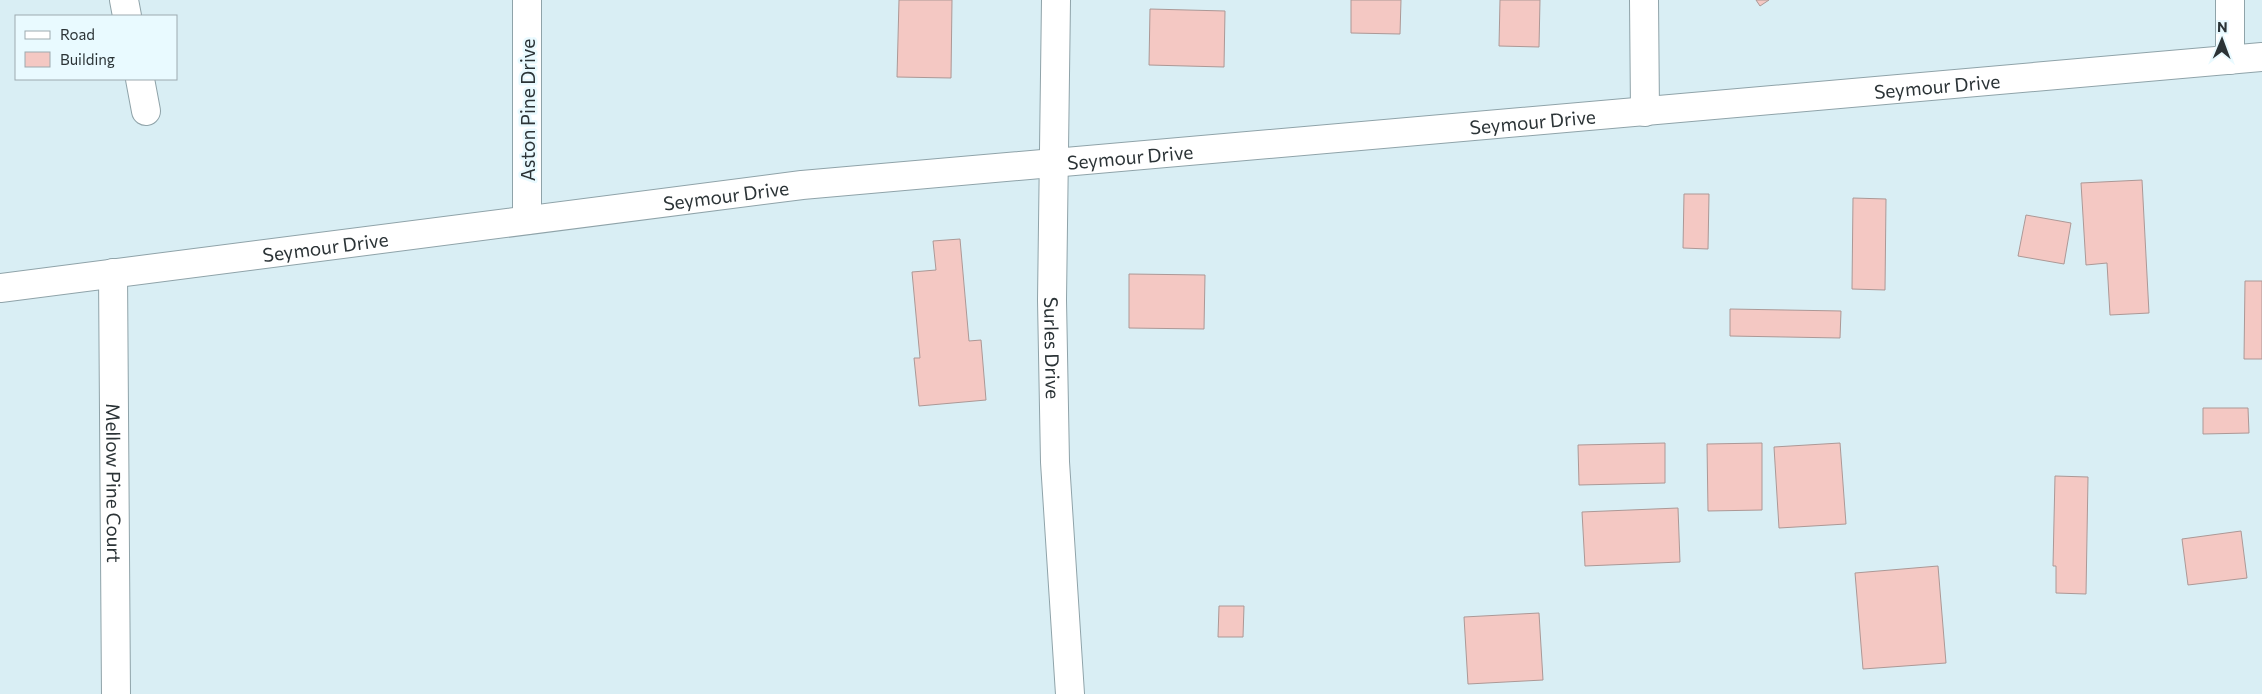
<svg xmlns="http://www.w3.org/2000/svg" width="2262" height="694" font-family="Commissioner,sans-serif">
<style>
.building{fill:#f4c8c3;stroke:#ac9896}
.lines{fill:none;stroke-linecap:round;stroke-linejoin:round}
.minor-casing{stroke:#8fa3a9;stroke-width:30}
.minor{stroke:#fff;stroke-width:28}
.labels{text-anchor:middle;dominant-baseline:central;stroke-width:5;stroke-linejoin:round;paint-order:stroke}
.street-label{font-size:19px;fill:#2b3336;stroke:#e9faff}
</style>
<rect width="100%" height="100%" fill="#d9eef4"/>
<path class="building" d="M899,0H952L951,78L897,77Z
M1351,0H1401L1400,34L1351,33Z
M1500,0H1540L1539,47L1499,46Z
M1756,0H1769L1760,6Z
M1150,9L1225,11L1224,67L1149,65Z
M2142,180L2149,313L2110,315L2107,263L2086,265L2081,183Z
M1684,194H1709L1708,249L1683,248Z
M1853,198L1886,199L1885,290L1852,289Z
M2026,215L2071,223L2064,264L2018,256Z
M960,239L969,341L981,340L986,400L919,406L914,358H920L912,272L936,270L933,241Z
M1129,274L1205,275L1204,329L1129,328Z
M2245,281H2262V359H2244Z
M1730,309L1841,311L1840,338L1730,336Z
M2203,408H2248L2249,433L2203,434Z
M1665,443V483L1579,485L1578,445Z
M1762,443V510L1708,511L1707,444Z
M1840,443L1846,524L1779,528L1774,447Z
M2055,476L2088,477L2086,594L2056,593V566H2053Z
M1678,508L1680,562L1585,566L1582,512Z
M2241,531L2247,578L2188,585L2182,539Z
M1938,566L1946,663L1863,669L1855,573Z
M1219,606H1244L1243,637H1218Z
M1539,613L1543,680L1468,684L1464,617Z"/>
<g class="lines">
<defs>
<g id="minor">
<path d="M124,0L127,16"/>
<path id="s1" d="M1056,0L1052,300L1055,462L1070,694"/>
<path d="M1644,0L1645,112"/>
<path d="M2230,0V60"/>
<path d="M140,79L146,111"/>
<path d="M527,220V0"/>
<path id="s2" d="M113,273L116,694"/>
<path id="s3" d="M0,288L802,185L2262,57"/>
</g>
</defs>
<use href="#minor" class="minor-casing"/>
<use href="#minor" class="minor"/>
</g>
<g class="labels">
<g class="street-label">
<text stroke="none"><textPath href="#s3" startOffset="1948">Seymour Drive</textPath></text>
<text transform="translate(527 110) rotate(-90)">Aston Pine Drive</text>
<text stroke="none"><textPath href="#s3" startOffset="1542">Seymour Drive</textPath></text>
<text stroke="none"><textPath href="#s3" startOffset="1138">Seymour Drive</textPath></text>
<text stroke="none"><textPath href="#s3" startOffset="732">Seymour Drive</textPath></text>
<text stroke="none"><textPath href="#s3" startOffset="328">Seymour Drive</textPath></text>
<text stroke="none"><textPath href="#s1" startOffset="348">Surles Drive</textPath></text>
<text stroke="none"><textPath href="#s2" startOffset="210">Mellow Pine Court</textPath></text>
</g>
</g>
<rect x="15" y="15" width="162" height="65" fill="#e9faff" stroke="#9daaaf"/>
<rect x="25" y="31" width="25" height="8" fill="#ffffff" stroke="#9daaaf"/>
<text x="60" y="40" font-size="15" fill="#2b3336">Road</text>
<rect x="25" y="52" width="25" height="15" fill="#f4c8c3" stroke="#9daaaf"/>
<text x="60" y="65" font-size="15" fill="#2b3336">Building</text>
<g transform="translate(2222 40) rotate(1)" stroke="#e9faff" stroke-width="4" paint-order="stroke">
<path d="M0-4L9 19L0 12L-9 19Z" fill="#2b3336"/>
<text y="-8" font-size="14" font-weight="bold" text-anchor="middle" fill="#2b3336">N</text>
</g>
</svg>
